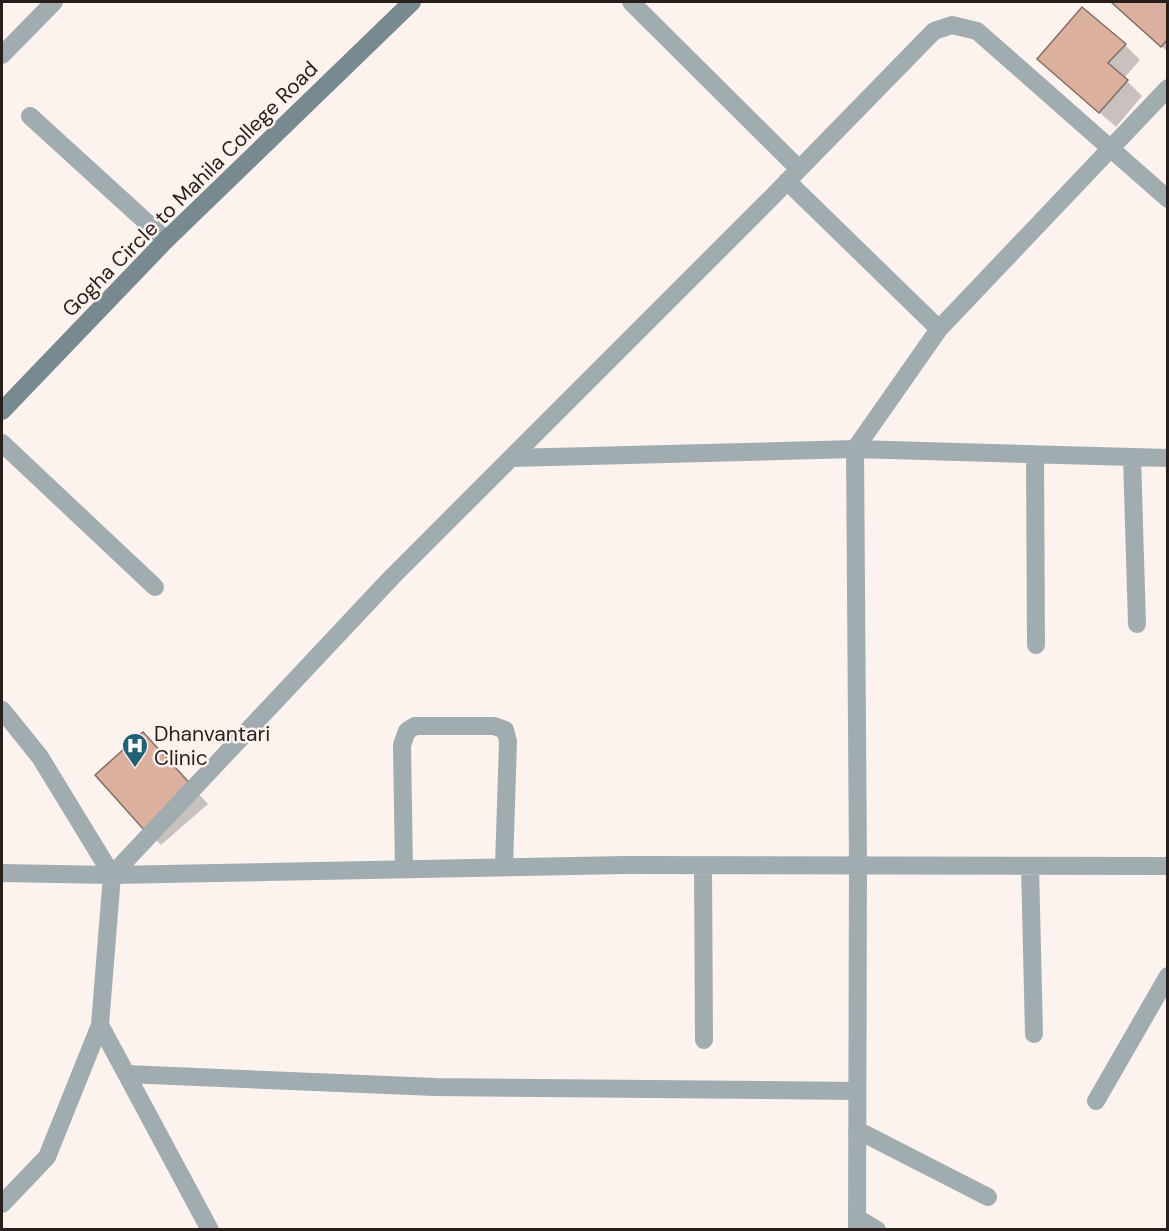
<svg xmlns="http://www.w3.org/2000/svg" width="1169" height="1231" font-family="'DM Sans',sans-serif">
<style>
.shadow{fill:#0003}
.building{fill:#dbb09e;stroke:#836e64;stroke-width:1.5}
.lines{fill:none;stroke-linecap:round;stroke-linejoin:round}
.minor{stroke:#a1acb1;stroke-width:18}
.secondary{stroke:#798990;stroke-width:18}
.labels{text-anchor:middle;dominant-baseline:central;stroke-width:5;stroke-linejoin:round;paint-order:stroke}
.street-label{font-size:21px;fill:#281f1c;stroke:#fcf2ee}
.poi-label{font-size:21px;fill:#281f1c;stroke:#fcf2ee;text-anchor:start}
</style>
<rect width="100%" height="100%" fill="#fcf2ee"/>
<path class="shadow" d="M1112,2H1168V52L1116,6Z
M1125,45L1140,60L1124,78L1142,96L1116,127L1039,59Z
M158,749L208,804L161,845L146,830Z"/>
<path class="building" d="M1111,2H1168V39L1161,47Z
M1082,7L1126,44L1108,63L1128,80L1099,113L1037,59Z
M143,732L194,788L145,831L95,775Z"/>
<g class="lines">
<path class="minor" d="M631,2L799,169
M2,55L54,2
M30,116L166,240
M939,329L1168,88
M2,443L155,587
M1035,454L1036,645
M1132,457L1137,624
M511,458L855,449L939,329L787,181
M2,710L40,757L112,875L100,1025L47,1157L2,1204
M703,865L704,1040
M1030,866L1034,1034
M404,869L402,745L407,731L415,726H494L505,730L508,741L504,867
M2,873L112,875L625,865L1168,866
M112,875L392,577L772,197L934,31L952,25L977,31L1168,199
M100,1025L210,1230
M126,1074L435,1087L857,1091
M1096,1101L1168,976
M857,1130L988,1197
M857,1218L877,1230
M857,1230L858,865L855,449L1168,458"/>
<path class="secondary" d="M2,411L166,240L412,2"/>
</g>
<defs>
<symbol id="hospital-pin" viewBox="-11 -11 22 30"><path d="M0 17L-7.5 6A9.5 9.5 0 1 1 7.5 6Z" fill="#206176" stroke="#fcf2ee"/><path d="M-5-5h3v3.5h4V-5h3V5h-3V1.5h-4V5h-3Z" fill="#fff"/></symbol>
</defs>
<g fill-rule="evenodd">
<use href="#hospital-pin" x="120" y="731" width="30" height="40"/>
</g>
<g class="labels">
<g class="street-label">
<text transform="translate(190 189) rotate(-45)">Gogha Circle to Mahila College Road</text>
</g>
<g class="poi-label">
<text x="154" y="734">Dhanvantari<tspan x="154" dy="24">Clinic</tspan></text>
</g>
</g>
<rect width="1169" height="1231" fill="none" stroke="#281f1c" stroke-width="6"/>
</svg>
